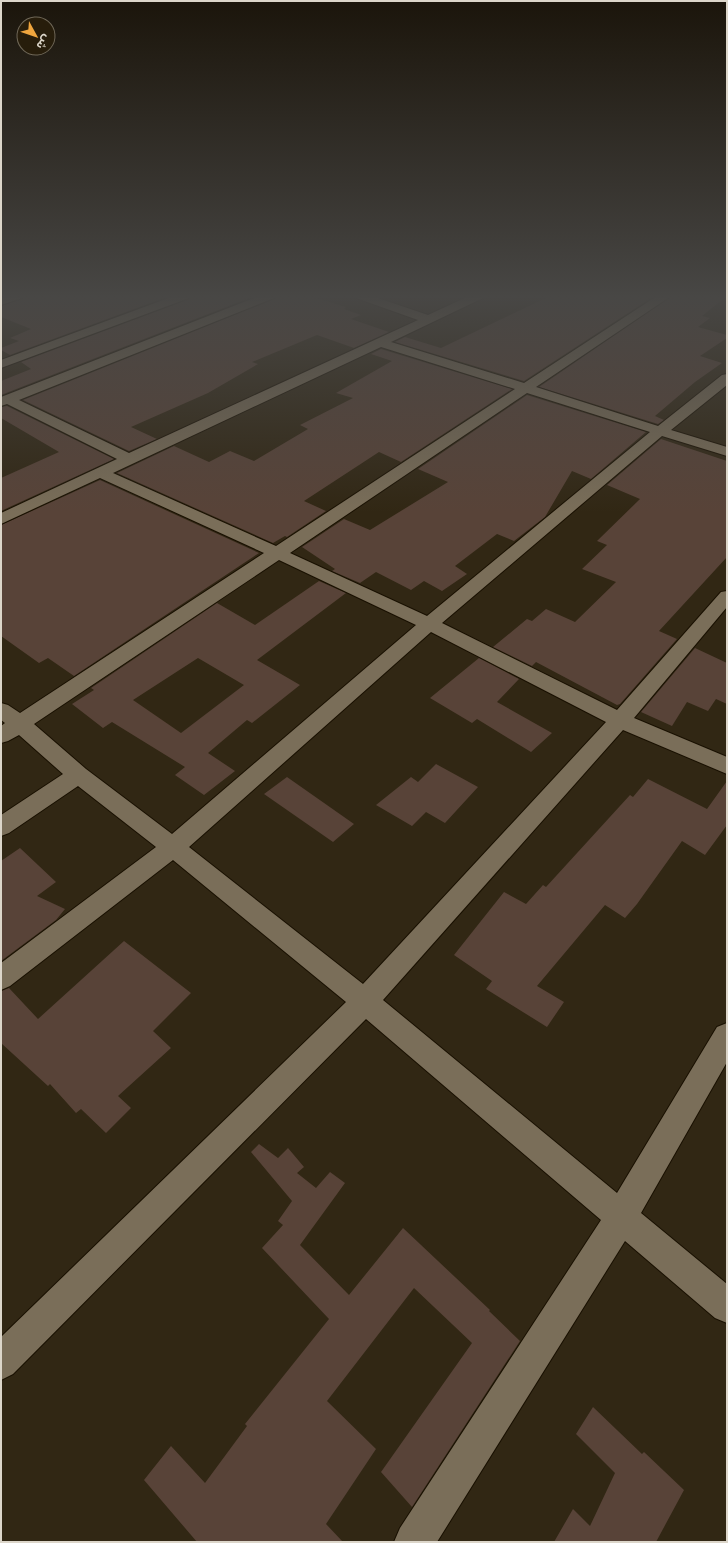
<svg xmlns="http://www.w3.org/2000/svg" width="728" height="1543" font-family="Commissioner,'Noto Sans Arabic',sans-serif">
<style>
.building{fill:#584338;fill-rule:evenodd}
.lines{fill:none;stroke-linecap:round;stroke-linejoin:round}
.minor-casing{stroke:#191001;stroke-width:2}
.minor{fill:#7a6e59;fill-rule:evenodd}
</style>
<rect width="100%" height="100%" fill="#312714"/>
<path class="building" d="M25,296H169L10,355L1,350V348L19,341L10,338L31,329L1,317V306L22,299Z
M192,296H254L1,395V381L31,369L21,362L190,299Z
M277,296H309L346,307L344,309L361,315L351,319L389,332L354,348L317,335L252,362L258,364L208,393L131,427L157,439L129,451L23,400L275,299Z
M550,296H654L524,381L395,342L405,337L441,348Z
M672,296H727L702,316L710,318L698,327L727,335V338L700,356L722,363L695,382L655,416L664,420L658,424L539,387Z
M381,349L512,389L401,462L379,452L304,501L326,511L287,537L285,536L273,543L117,473L174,446L209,462L230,451L254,461L308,429L300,425L353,398L336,393L392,361L371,354Z
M527,395L646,432L591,479L572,471L545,517L514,541L497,534L455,566L467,574L442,591L424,581L411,590L376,572L360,583L332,571L335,569L302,547L344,519L370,530L448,482L418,469Z
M7,406L114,459L1,511V478L59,452L1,418V407Z
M661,439L727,461V557L659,631L677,639L620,704L617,705L536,662L532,666L493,647L527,619L532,621L546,609L575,622L616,582L582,569L607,545L597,541L640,499L607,485Z
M100,480L259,553L74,676L48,658L39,663L1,636V525Z
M319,581L346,593L257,660L300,685L252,723L247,720L208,753L235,771L204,795L175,775L185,767L112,722L103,728L72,704L94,690L91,688L217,603L255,625ZM198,658L244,685L181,733L133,700Z
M695,648L727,663V704L716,699L708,711L687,702L672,726L641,712Z
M479,658L519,679L497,702L552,733L531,752L477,719L472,723L430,698Z
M436,764L478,787L445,823L426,812L412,826L376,805L411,777L418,782Z
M287,777L354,824L333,842L264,794Z
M648,779L707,809L727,781V825L705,855L682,841L637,904L625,918L605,905L537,986L564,1002L547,1027L486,989L492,981L454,955L504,892L526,904L543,885L546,887L630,795L633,797Z
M20,848L56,882L37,896L65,909L56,920L1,961V861Z
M124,941L191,993L153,1031L171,1048L118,1096L131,1108L106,1133L81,1109L76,1113L50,1084L48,1086L1,1043V991L9,988L38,1019Z
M259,1144L278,1158L288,1148L304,1167L297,1173L316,1188L330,1172L345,1183L300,1245L349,1295L403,1228L490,1310L489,1311L520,1341L412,1507L381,1472L472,1343L414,1288L327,1401L376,1449L326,1524L343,1542H197L144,1480L171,1446L205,1483L247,1426L245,1424L329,1319L262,1248L283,1225L278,1221L292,1201L251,1152Z
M593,1407L642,1454L644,1452L684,1490L656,1542H554L573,1509L590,1526L615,1473L576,1434Z"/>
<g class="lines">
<defs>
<path id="minor" d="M6,296H24L22,298L1,305V298Z
M174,296H191L189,298L1,368V360Z
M259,296H276L274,298L19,400L129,453L418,320L356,298L354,296H372L428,315L469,296H485L483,298L391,342L524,383L657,296H671L536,387L658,426L722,375L727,374V385L671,430L727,447V456L662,436L442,623L617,710L721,592L727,591V607L634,718L727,757V774L623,730L383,1000L617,1193L717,1027L727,1023V1062L641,1213L727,1284V1323L715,1318L625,1241L437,1542H394L400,1528L601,1220L366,1019L13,1374L1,1380V1337L346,1002L173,860L10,986L1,990V963L156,847L78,786L9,833L1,836V815L63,774L19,735L8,741L1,743V726L5,723L1,720V703L8,705L20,713L264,553L100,478L1,524V513L117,459L7,404L1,406V397ZM381,347L515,389L276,546L113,473ZM527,393L650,432L427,616L290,553ZM279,560L416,625L172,834L86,769L34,724ZM431,632L606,722L363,984L189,847Z"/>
</defs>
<use href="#minor" class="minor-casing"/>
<use href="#minor" class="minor"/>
</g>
<linearGradient id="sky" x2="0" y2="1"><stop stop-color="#1b150b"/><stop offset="0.58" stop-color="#484745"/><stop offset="1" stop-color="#484745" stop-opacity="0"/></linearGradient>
<rect width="728" height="512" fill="url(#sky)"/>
<rect width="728" height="1543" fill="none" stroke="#dcd6ca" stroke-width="4"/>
<g transform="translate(36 36) rotate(130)"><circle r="19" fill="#271d0b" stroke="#6f6757"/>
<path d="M0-3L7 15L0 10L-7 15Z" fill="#f0a63e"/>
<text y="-6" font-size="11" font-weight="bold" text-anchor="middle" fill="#dcd6ca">ش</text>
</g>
</svg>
